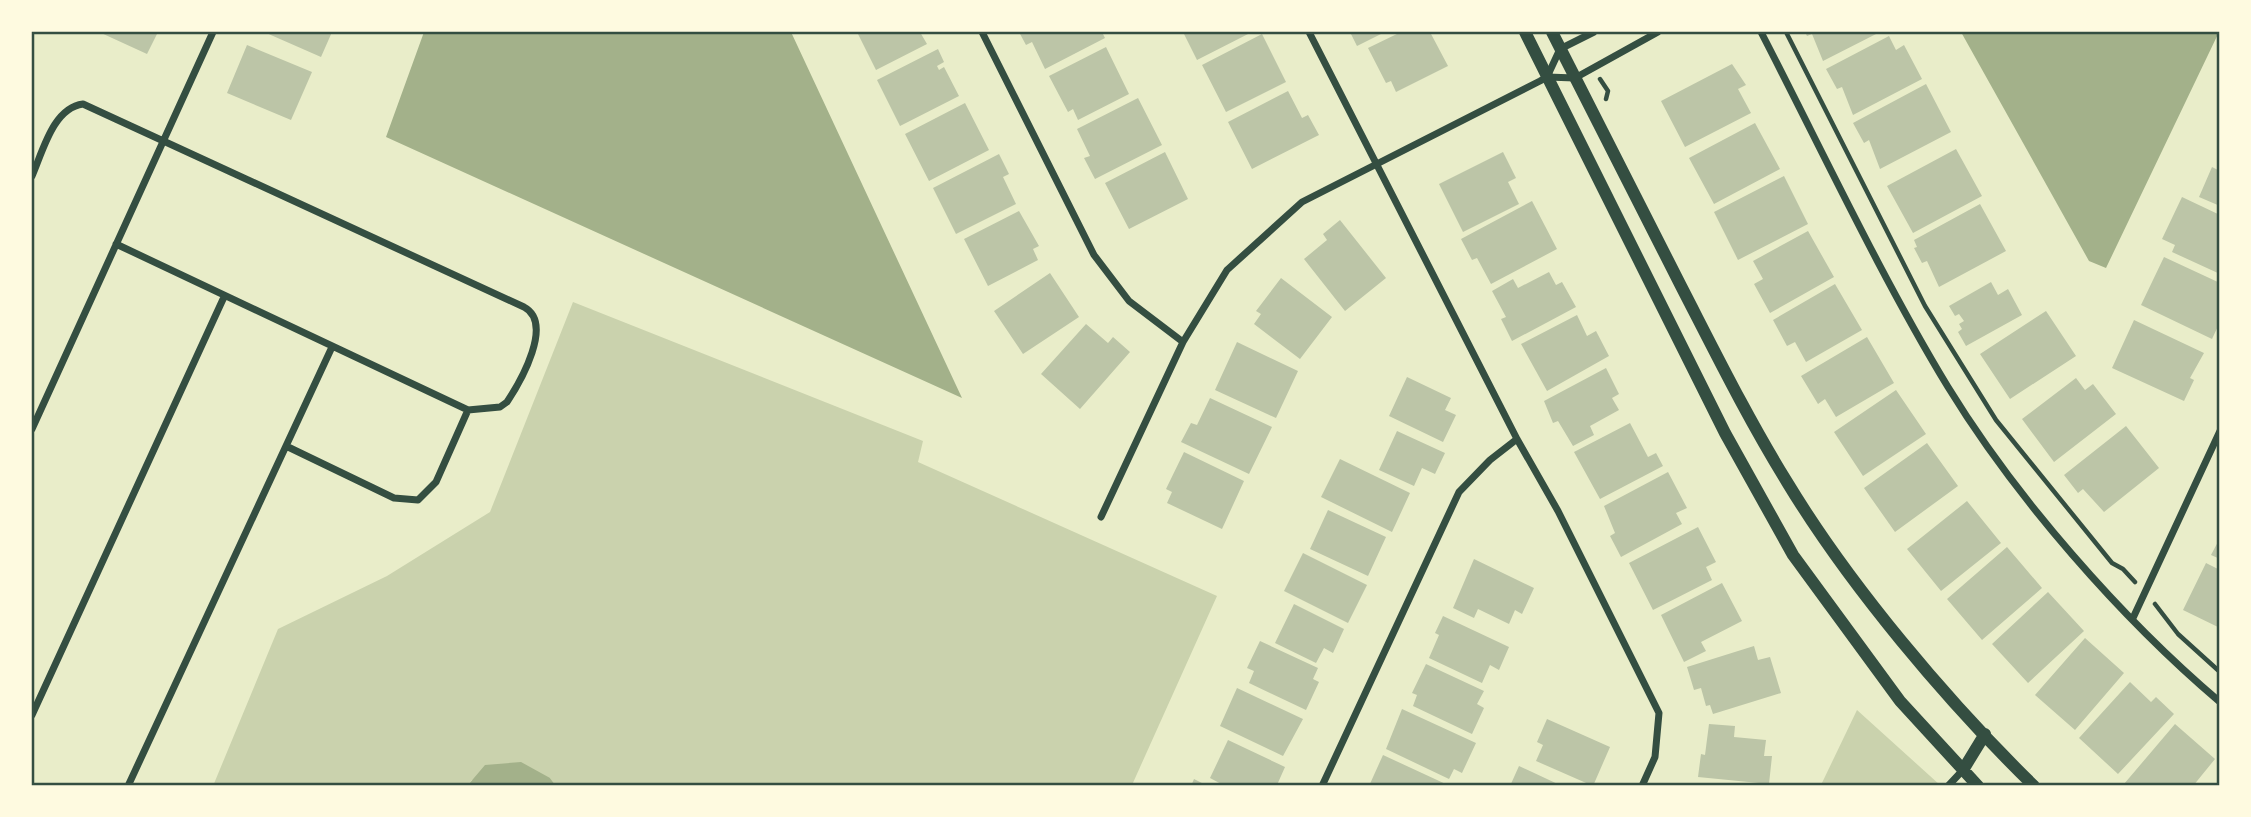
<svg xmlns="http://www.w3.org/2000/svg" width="2251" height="817" font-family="Rubik,sans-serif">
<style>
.green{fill:#cad2ad}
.water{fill:#a3b18a}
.building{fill:#bcc5a7}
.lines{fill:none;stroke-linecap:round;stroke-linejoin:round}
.path{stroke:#344e41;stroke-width:4.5}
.minor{stroke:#344e41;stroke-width:7}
.tertiary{stroke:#344e41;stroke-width:12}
.neatline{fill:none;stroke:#344e41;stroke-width:2.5}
</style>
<rect width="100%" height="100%" fill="#e9edc9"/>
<path class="green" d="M573,302L923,441L918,462L1217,596L1132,785L555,786L550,778L472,780L468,785L213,786L278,629L387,576L490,512Z
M1857,710L1940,785H1821Z"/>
<path class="water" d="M424,32H791L962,398L386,137Z
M1961,32H2219L2106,268L2089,261Z
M521,762L550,778L555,785H468L485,765Z"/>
<path class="building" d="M99,32H158L147,54Z
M264,32H332L321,57Z
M857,32H920L927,44L876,70Z
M1019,32H1102L1105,38L1045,69L1032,42L1026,45Z
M1183,32H1252L1197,60Z
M1350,32H1385L1357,46Z
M1401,32H1430L1448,66L1396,92L1391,81L1386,83L1368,48Z
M1805,32H1880L1823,61L1812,34L1807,36Z
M1262,34L1286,82L1226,112L1202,65Z
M1889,36L1896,50L1904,45L1922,79L1853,115L1842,87L1837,89L1826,69Z
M247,45L312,72L291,120L227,93Z
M1106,47L1129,94L1078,120L1073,109L1068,112L1049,76Z
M938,49L944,62L937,66L939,70L944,67L959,96L900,126L877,80Z
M1732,64L1746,85L1738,89L1751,113L1685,147L1661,101Z
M1926,84L1951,132L1880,169L1869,140L1864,143L1853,123Z
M1288,91L1302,118L1308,115L1319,135L1252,169L1228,122Z
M1138,98L1162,145L1095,179L1084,158L1090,156L1077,129Z
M965,103L989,150L929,181L905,134Z
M1755,123L1780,169L1714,204L1689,158Z
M1956,149L1982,196L1913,233L1887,186Z
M1165,152L1188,199L1129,229L1105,183Z
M1503,152L1516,178L1508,182L1519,204L1463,232L1439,184Z
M999,154L1009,174L1003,177L1016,204L956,234L933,188Z
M2212,167L2220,171V206L2199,197Z
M1784,176L1808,224L1738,260L1714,212Z
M2182,197L2220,215V274L2172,252L2175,245L2162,239Z
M1532,201L1557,249L1491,284L1477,258L1472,260L1461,239Z
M1980,204L2006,251L1939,287L1927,261L1922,263L1914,248L1917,247L1914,240Z
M1019,211L1039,246L1033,249L1038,260L988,286L964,239Z
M1340,220L1386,278L1345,311L1304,259L1327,240L1323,234Z
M1808,231L1834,277L1770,313L1754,284L1763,279L1753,261Z
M2164,257L2220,283V322L2212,339L2141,305Z
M1549,272L1556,285L1562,282L1576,307L1512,341L1501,319L1506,317L1492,291L1513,279L1518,288Z
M1050,273L1079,317L1023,354L994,311Z
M1281,278L1332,317L1300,359L1254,324L1261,314L1256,311Z
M1991,282L1998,295L2008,289L2022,315L1966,346L1958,332L1962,329L1959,324L1964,321L1959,314L1955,316L1949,306Z
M1835,284L1862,330L1806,362L1795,342L1787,346L1773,320Z
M2046,311L2076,356L2010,399L1980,354Z
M1577,315L1587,336L1596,331L1609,356L1547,391L1521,344Z
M2134,320L2204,353L2190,378L2194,380L2184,401L2112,368Z
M1086,324L1108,343L1113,337L1130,352L1080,409L1041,374Z
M1867,337L1894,383L1836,417L1825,399L1818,404L1801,376Z
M1237,342L1298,371L1276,418L1215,390Z
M1606,368L1619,394L1612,398L1619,410L1590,426L1594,435L1573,446L1558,421L1553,423L1544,401Z
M1407,377L1451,398L1445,410L1456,415L1443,442L1389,416Z
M2076,378L2085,390L2093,384L2116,414L2054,462L2022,419Z
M1896,390L1926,434L1863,476L1834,432Z
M1210,398L1272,427L1249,474L1181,442L1191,423L1197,425Z
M1630,423L1648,457L1656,453L1663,466L1600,499L1574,452Z
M2126,426L2159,468L2104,512L2083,489L2078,493L2064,475Z
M1397,431L1445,453L1435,474L1422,468L1414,486L1379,470Z
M1927,443L1958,486L1895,532L1864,488Z
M1184,452L1244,481L1222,529L1167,503L1172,492L1166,489Z
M1340,459L1410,493L1392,532L1321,497Z
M1668,472L1687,508L1676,513L1682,524L1621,557L1610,536L1615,533L1604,506Z
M1967,501L2001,543L1941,591L1907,549Z
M1328,510L1386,537L1368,576L1310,549Z
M1698,527L1716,562L1706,567L1712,580L1653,610L1629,563Z
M2220,538V559L2211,555Z
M2007,547L2042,588L1982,640L1947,599Z
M1303,553L1367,585L1348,623L1284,591Z
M1474,559L1534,588L1522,614L1515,610L1509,624L1478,609L1474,618L1453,608Z
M2206,563L2220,570V628L2183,610Z
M1722,583L1742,621L1701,642L1706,651L1684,662L1661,615Z
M2048,592L2084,631L2028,683L1992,644Z
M1294,604L1344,629L1333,653L1324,648L1316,663L1275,643Z
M1443,616L1509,647L1499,670L1490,665L1482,683L1429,658L1439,635L1435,633Z
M2085,638L2124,673L2075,730L2035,695Z
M1260,641L1318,668L1313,679L1319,682L1306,710L1249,683L1254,671L1247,668Z
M1754,646L1758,660L1770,657L1781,693L1713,714L1710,705L1706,706L1701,688L1694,690L1687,667Z
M1426,664L1484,691L1477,704L1484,708L1472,734L1413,706L1417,695L1412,693Z
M2130,682L2151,702L2156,697L2174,714L2118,774L2079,738Z
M1237,688L1303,719L1283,756L1220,726Z
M1402,709L1476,743L1462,773L1454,769L1449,779L1386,749Z
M1547,719L1610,747L1593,786L1536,761L1543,745L1537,742Z
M1709,724L1735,726L1734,737L1766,740L1764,756H1772L1769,784L1698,777L1701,754L1705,755Z
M2175,724L2215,759L2193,786H2126L2124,784Z
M1228,740L1285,767L1277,785L1225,786L1210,778Z
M1383,755L1450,786H1369Z
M1519,766L1562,786H1510Z
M1194,779L1208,786H1191Z"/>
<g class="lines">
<path class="path" d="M1786,32L1925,306L1996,420L2112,563L2123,569L2135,582
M1600,79L1608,91L1606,99
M2155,604L2178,634L2220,672"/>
<path class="minor" d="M982,32L1094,255L1129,301L1183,342
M1309,32L1517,439L1558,511L1659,713L1655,757L1642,786
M1761,32C1822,150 1879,273 1948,387C2016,498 2121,618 2220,702
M1547,77L1575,78L1658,32
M32,176C43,151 53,108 83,104L524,307C554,323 521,381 507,402L500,407L468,410L116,244
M32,429L213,32
M286,446L394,498L418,500L436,482L468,410
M1101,517L1183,342L1227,270L1302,202L1540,81L1547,77L1560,49L1594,32
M2133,618L2220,431
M32,715L224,297
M128,786L332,347
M1322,786L1459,492L1490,460L1517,439
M1948,786L1963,770"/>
<path class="tertiary" d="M1525,32L1725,433L1793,555L1900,701L1978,786
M1552,32C1595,116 1638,201 1681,286C1715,352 1748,419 1787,482C1850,586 1947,701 2034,786
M1963,770L1985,734"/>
</g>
<rect width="2251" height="817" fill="none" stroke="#fefae0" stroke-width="66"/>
<rect x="33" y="33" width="2185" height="751" class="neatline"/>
</svg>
